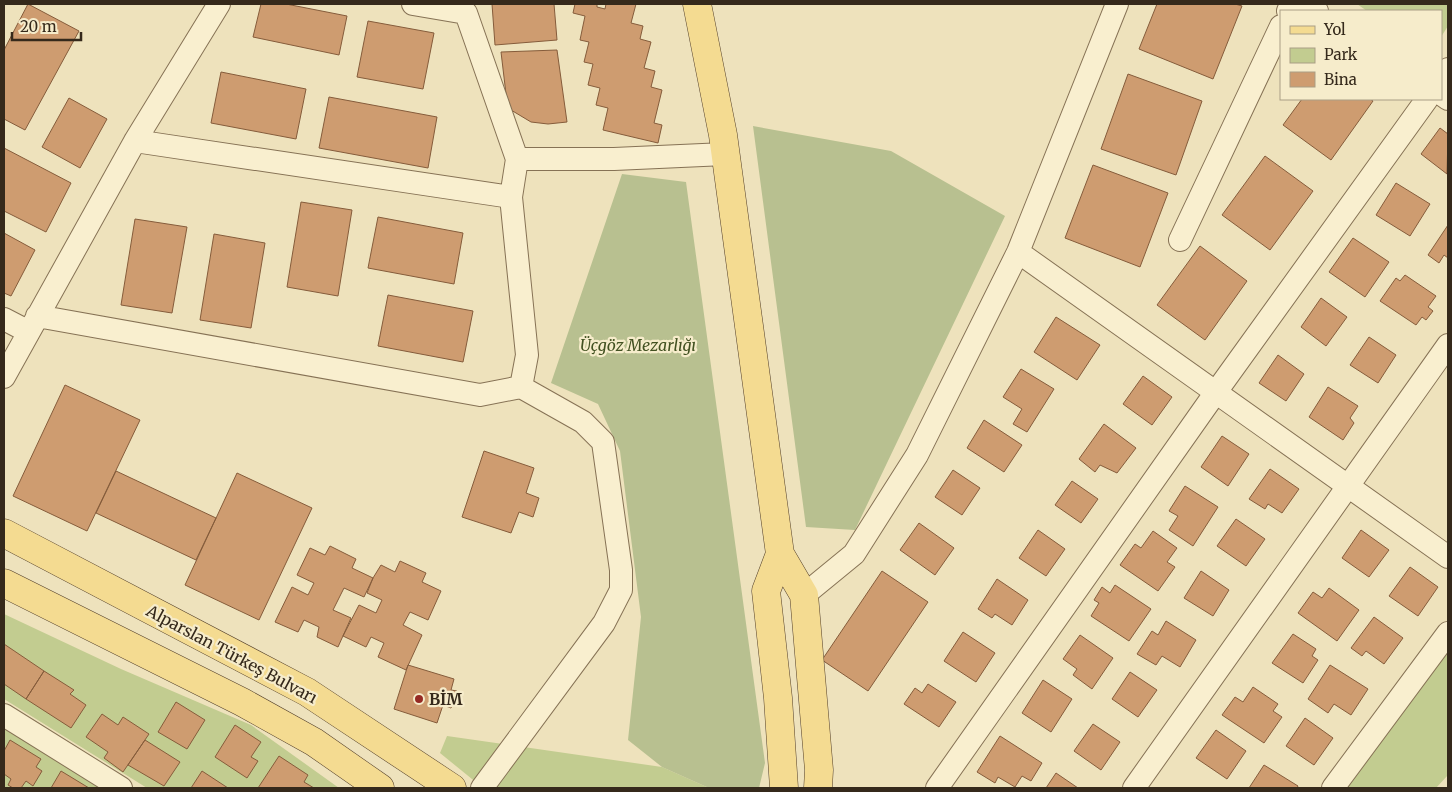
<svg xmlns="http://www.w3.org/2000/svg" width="1452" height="792" font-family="Merriweather,serif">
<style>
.green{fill:#c2cc90}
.cemetery{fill:#b8c090}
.building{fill:#ce9c70;stroke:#855c3b}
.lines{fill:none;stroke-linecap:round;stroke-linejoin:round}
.minor-casing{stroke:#867255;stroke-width:24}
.major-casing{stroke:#533f2a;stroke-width:29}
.minor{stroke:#f9efcf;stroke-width:22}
.major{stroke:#f4db91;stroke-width:28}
.poi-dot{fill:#962a24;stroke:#f6eccb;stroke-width:2}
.labels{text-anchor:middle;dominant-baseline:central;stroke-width:4.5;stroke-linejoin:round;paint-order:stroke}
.park-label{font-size:16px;font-style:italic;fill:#425121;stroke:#f6eccb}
.street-label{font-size:16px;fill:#35291b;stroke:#f6eccb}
.poi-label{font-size:16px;font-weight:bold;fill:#35291b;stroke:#f6eccb;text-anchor:start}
</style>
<rect width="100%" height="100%" fill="#eee2bc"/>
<path class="green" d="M1357,4H1448V26L1441,37V11H1367Z
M4,614L121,669L251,725L339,788H147L4,699Z
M1448,651V775L1436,788H1346Z
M4,726L101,788H4Z
M447,736L662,767L709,788H483L440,753Z"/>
<path class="cemetery" d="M753,126L891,151L1005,216L855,530L806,527Z
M622,174L686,182L765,763L759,788H709L662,767L628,740L641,617L620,451L598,404L551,383Z"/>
<path class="building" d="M28,4L79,31L25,130L4,119V50Z
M261,4H286L347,16L339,55L253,37Z
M492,4H554L557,40L495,45Z
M575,4H597V7L605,9L606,4H636L631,23L643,26L640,39L651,42L644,68L655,71L651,87L662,90L654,123L662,125L658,143L603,130L608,108L596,105L600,88L588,85L593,64L584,62L589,42L580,40L585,16L573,13Z
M1157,4H1235L1242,6L1213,79L1139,49Z
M368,21L434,33L423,89L357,77Z
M557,50L567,122L548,124L531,122L511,110L506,94L501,52Z
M221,72L306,89L296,139L211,123Z
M1128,74L1202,101L1176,175L1101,149Z
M329,97L437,117L428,168L319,148Z
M69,98L107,119L80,168L42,147Z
M1302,99H1370L1373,101L1331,160L1283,125Z
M1440,128L1448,134L1447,174L1421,154Z
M4,148L71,183L46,232L4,211Z
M1265,156L1313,191L1270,250L1222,215Z
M1093,165L1168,193L1140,267L1065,238Z
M1396,183L1430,204L1410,236L1376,215Z
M301,202L352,210L338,296L287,287Z
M378,217L463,233L454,284L368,268Z
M135,219L187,227L172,313L121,305Z
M1448,225V258L1444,255L1439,263L1428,255Z
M4,233L35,250L11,296L4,293Z
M214,234L265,243L251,328L200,320Z
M1353,238L1389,262L1365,297L1329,272Z
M1200,246L1247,281L1205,340L1157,305Z
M1405,275L1436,296L1428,307L1433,311L1426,320L1422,317L1416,325L1380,301L1396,278L1400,281Z
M388,295L473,311L463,362L378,346Z
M1321,298L1347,317L1326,346L1301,327Z
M1056,317L1100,345L1077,380L1034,352Z
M1369,337L1396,355L1378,383L1350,365Z
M1278,355L1304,374L1286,401L1259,383Z
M1021,369L1054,389L1027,432L1013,424L1022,409L1003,397Z
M1143,376L1172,397L1152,425L1123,404Z
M65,385L140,420L87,531L13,496Z
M1328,387L1358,406L1350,418L1354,423L1343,440L1309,417Z
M984,420L1022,445L1004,472L967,448Z
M1104,424L1136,448L1117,473L1100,465L1095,472L1079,459Z
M1222,436L1249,454L1228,486L1201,467Z
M484,451L534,468L526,493L539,498L533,517L519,512L511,533L462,517Z
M1270,469L1299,489L1282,513L1268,504L1265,509L1249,499Z
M953,470L980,488L962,515L935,497Z
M116,471L216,518L196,560L96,513Z
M237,473L312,508L259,620L185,585Z
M1072,481L1098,499L1081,523L1055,505Z
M1185,486L1218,507L1193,546L1169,530L1178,516L1169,511Z
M1236,519L1265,539L1246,566L1217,546Z
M919,523L954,548L935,575L900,550Z
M1038,530L1065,549L1046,576L1019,558Z
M1361,530L1389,550L1369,577L1342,558Z
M1153,531L1177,548L1167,562L1175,567L1158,591L1120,565L1135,544L1141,548Z
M330,546L356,559L352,568L373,578L364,597L344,588L333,610L351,618L338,647L317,637L319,627L304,620L298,632L275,622L292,587L308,595L314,583L297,575L310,548L325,555Z
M400,561L426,573L422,582L441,591L428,620L410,612L403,625L422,635L406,670L378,657L384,643L371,637L366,647L343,636L359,605L376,613L382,600L367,593L373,578L381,565L395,572Z
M1410,567L1438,587L1418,616L1389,596Z
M882,571L928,602L868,691L822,660Z
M1201,571L1229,590L1213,616L1184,598Z
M997,579L1028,600L1012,625L995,614L992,618L978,609Z
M1115,585L1151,609L1129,641L1091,616L1099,603L1094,600L1102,587L1110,593Z
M1329,588L1359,610L1337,641L1298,613L1313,592L1322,598Z
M1374,617L1403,638L1384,664L1366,651L1362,656L1351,648Z
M1166,621L1196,640L1180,667L1162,656L1156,665L1137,654L1152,631L1158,635Z
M963,632L995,653L976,682L944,661Z
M1293,634L1316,649L1312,656L1318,660L1303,683L1272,663Z
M1080,635L1113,658L1092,689L1073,675L1077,669L1063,659Z
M4,644L44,671L26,699L4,684Z
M408,665L454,679L451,690L457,691L451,708L443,705L437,723L394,709Z
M1330,665L1368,689L1351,715L1334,704L1328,713L1308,699Z
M44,671L74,690L70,694L86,705L71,728L26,699Z
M1130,672L1157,690L1138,717L1112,699Z
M1043,680L1072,699L1051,732L1022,713Z
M928,684L956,702L939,727L904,704L915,688L922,693Z
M1253,687L1278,704L1273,711L1282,717L1264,743L1222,715L1235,697L1243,702Z
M176,702L205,720L187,749L158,732Z
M102,714L118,725L123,717L149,734L123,772L104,758L108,752L86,737Z
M1305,718L1333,738L1314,765L1286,746Z
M1093,724L1120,742L1101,770L1074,751Z
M235,725L261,742L251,757L258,761L247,778L215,757Z
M1216,730L1246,751L1227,779L1196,758Z
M1000,736L1042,763L1031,781L1022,776L1015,787L998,777L995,783L977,772Z
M10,740L41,759L36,767L42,771L33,786L26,781L21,788H13L8,785L11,779L4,774V751Z
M145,740L180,762L164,786L128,765Z
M279,756L308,775L304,782L314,788H258Z
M1264,765L1298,786L1297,788H1249Z
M61,771L89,788H51Z
M202,771L228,788H191Z
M1056,773L1078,788H1046Z"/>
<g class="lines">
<defs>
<path id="minor" d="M413,4L466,13L517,159H614L725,154
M1306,4L1317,11
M1288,11L1291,4
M1441,79L1448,69
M1441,94L1448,99
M511,197L517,159
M1180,240L1281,26
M1018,252L1448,557
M37,316L480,395L521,387L527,355L511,197L135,141
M4,319L29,332
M4,377L135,141L219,4
M804,595L854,554L917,455L1018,252L1117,4
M4,715L121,788
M482,788L604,623L621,590V570L603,442L583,422L521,387
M937,788L1216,392L1427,99
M1134,788L1448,345
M1333,788L1448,633"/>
<path id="major" d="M697,4L723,135L780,554L804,595L819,770L818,788
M4,533L307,692L452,788
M780,554L766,591L778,698L784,788
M4,583L242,702L314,742L380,788"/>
</defs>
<use href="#minor" class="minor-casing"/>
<use href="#major" class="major-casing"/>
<use href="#minor" class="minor"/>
<use href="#major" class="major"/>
</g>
<circle class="poi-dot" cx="419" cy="699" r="5"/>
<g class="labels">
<g class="park-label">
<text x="638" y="345">Üçgöz Mezarlığı</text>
</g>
<g class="street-label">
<text transform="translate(232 654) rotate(28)">Alparslan Türkeş Bulvarı</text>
</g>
<g class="poi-label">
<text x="429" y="699">BİM</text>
</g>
</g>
<rect width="1452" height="792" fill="none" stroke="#35291b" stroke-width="10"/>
<rect x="1280" y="10" width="162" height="90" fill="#f6eccb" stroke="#a99e85"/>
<rect x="1290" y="26" width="25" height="8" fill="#f4db91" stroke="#a99e85"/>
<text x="1324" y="35" font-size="15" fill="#35291b">Yol</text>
<rect x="1290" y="48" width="25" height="15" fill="#c2cc90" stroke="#a99e85"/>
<text x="1324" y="60" font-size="15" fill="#35291b">Park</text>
<rect x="1290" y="72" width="25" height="15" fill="#ce9c70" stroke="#a99e85"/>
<text x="1324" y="85" font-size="15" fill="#35291b">Bina</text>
<path d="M12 32v8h69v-8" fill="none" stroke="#35291b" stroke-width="2.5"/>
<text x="20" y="32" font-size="15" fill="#35291b" stroke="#f6eccb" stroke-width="4" paint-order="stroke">20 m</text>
</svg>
